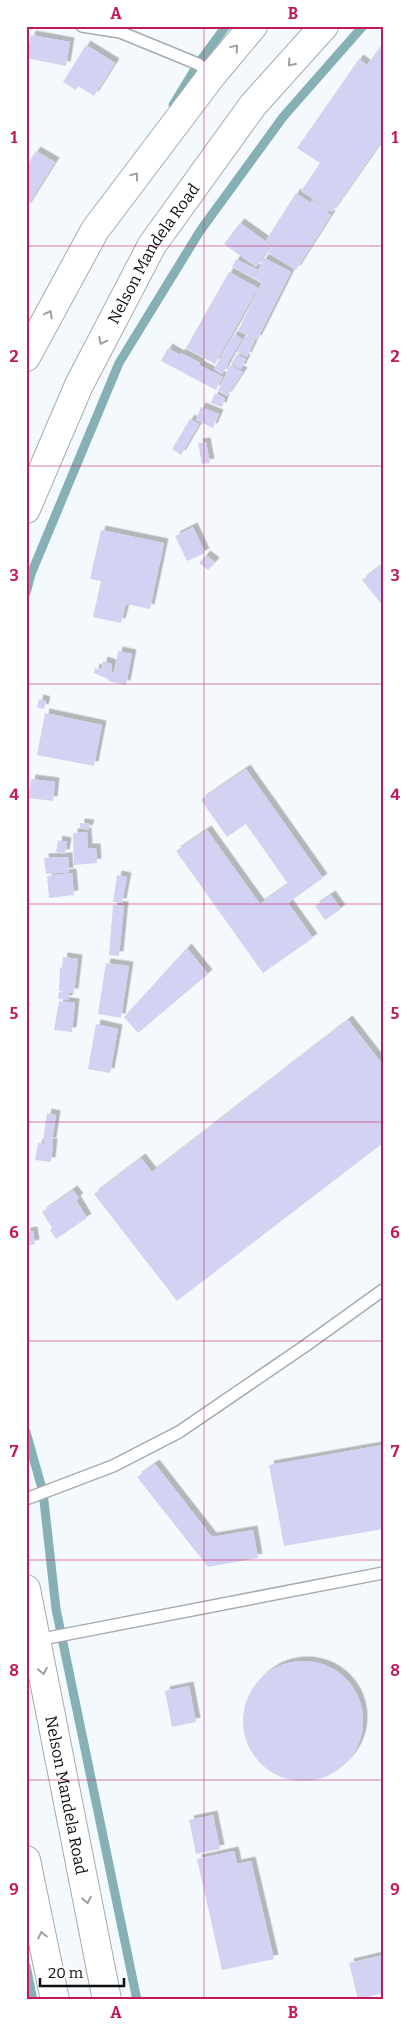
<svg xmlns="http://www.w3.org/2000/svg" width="409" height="2026" font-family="Bitter,serif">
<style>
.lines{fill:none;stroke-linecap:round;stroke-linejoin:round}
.stream{stroke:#86b0b5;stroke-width:9}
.building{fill:#d3d2f3;filter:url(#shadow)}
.lane-casing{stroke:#a6abaf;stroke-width:14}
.secondary-casing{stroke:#a6abaf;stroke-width:30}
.lane{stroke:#fff;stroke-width:11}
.secondary{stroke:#fff;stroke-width:28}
.oneway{stroke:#9e9f9f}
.grid{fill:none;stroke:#c2185b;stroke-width:1;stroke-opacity:0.55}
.labels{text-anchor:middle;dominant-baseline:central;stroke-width:4;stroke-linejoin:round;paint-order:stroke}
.street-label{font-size:16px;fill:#0c0e0f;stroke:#fff}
.neatline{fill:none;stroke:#c2185b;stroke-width:2}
.grid-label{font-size:16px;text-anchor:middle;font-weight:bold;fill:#c2185b}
</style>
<defs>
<filter id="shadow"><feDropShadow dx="4.5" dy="-4.5" stdDeviation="0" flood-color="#0004"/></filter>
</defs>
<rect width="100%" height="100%" fill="#f4f9fd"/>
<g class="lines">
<path class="stream" d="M173,105L198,64L226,26
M26,593L31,574L119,363L200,231L283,117L363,26
M26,1432L43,1492L56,1609L137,2000
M26,1966L33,2000"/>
</g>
<path class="building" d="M31,35L70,42L66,66L26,58Z
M383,43V139L332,212L301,191L320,163L297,148L359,59L367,65Z
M86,45L115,63L94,96L78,86L76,90L63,82Z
M36,151L55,162L26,208V167Z
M296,193L311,203L312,200L329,211L327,213L331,215L296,270L268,253L273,245L266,240Z
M240,223L271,245L256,267L224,244Z
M264,258L291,272L257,340L238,331L262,282L232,267L236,259L258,270Z
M229,272L258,288L215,364L186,348Z
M234,334L242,339L228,363L227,362L228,364L222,374L214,369Z
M245,336L255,340L247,357L237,352Z
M168,348L180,355L181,353L200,363L199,365L223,377L216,390L161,361Z
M237,354L246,359L241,369L231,364Z
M230,365L243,372L227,396L218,391Z
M215,393L225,398L222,407L211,403Z
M201,407L219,414L213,428L196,420Z
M190,419L199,424L181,455L172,449Z
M206,442L210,463L202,464L198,443Z
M193,527L205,553L187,561L175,536Z
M101,530L164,543L150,609L126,604L121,623L93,617L101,581L90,579Z
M206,555L215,562L208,570L199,563Z
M383,564V606L362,580Z
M118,651L132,654L126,685L109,681L108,679L94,673L95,668L101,670L103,661L112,664L111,672L105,671L114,673Z
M39,699L46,701L44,709L37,707Z
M45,713L102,725L94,766L37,755Z
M246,769L323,878L288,903L313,938L263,973L176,851L207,830L260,904L288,884L246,824L227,837L201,800Z
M31,779L55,782L53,801L28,798Z
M80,823L90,824L88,830L80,828Z
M87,832L88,848H96L97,863L74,865L73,833Z
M58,840L67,842L65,854L56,852Z
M68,857L69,872L46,874L44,858Z
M72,873L74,895L49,898L47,876Z
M117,875L127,877L122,903L113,902Z
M331,895L341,909L325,920L315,906Z
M113,905L124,906L119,956L109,955Z
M187,948L208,974L138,1033L124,1017Z
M63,957L78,959L74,993L59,991L60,968H62Z
M106,963L129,966L121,1018L98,1014Z
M59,992L69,993L68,1000L58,999Z
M59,1001L75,1003L72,1032L54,1030Z
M348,1020L383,1065V1143L177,1301L94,1194L141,1158L152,1172Z
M96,1024L118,1029L110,1073L88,1069Z
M47,1113L56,1115L52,1142L43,1141Z
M44,1142L53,1143L51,1162L35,1160L38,1143L44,1144Z
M73,1190L79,1198L76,1200L87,1218L56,1239L50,1230L52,1228L42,1212Z
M33,1231L35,1244L26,1246V1232Z
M383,1445V1529L284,1546L269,1465Z
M155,1464L212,1537L253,1530L258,1558L208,1567L137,1477Z
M243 1721a60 60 0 1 1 120 0a60 60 0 1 1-120 0Z
M189,1686L196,1722L172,1727L165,1691Z
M213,1815L220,1849L196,1854L189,1820Z
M234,1851L237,1864L251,1861L274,1959L222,1970L197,1859Z
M383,1955V1993L358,1999L349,1963Z"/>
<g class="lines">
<defs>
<path id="lane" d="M82,26L120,32L198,64L212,75
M26,1499L113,1466L179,1432L305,1346L383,1290
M37,1640L383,1573"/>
<g id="secondary">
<path d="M26,357L95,230L212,75L253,26"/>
<path id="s1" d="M26,509L79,385L152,245L253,105L324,26"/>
<path id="s2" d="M26,1589L107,2000"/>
<path d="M26,1860L55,2000"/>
</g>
</defs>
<use href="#lane" class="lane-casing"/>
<use href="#secondary" class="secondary-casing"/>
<use href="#lane" class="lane"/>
<use href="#secondary" class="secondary"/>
</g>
<defs><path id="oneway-chevron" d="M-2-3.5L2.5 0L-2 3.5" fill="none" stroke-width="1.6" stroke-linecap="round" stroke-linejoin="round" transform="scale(1.25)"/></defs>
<g class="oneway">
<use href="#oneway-chevron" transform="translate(235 48) rotate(-50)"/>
<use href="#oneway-chevron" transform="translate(291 63) rotate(132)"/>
<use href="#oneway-chevron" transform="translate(135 176) rotate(-53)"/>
<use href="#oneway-chevron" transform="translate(49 314) rotate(-62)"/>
<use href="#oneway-chevron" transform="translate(102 341) rotate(117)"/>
<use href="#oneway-chevron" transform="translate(43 1671) rotate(79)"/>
<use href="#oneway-chevron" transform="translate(87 1900) rotate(79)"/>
<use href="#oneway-chevron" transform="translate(42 1935) rotate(-102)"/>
</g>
<path class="grid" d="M204,26V2000M26,246H383M26,466H383M26,684H383M26,904H383M26,1122H383M26,1341H383M26,1560H383M26,1780H383"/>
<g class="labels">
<g class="street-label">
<text stroke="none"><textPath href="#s1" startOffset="286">Nelson Mandela Road</textPath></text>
<text stroke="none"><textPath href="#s2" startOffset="210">Nelson Mandela Road</textPath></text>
</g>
</g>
<rect width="409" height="2026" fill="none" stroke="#ffffff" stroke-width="55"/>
<path d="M40 1978v8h84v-8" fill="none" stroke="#0c0e0f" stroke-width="2.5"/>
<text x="48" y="1978" font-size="15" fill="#0c0e0f" stroke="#ffffff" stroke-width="4" paint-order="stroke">20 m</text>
<rect x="28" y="28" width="354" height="1970" class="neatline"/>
<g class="grid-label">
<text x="116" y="19">A</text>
<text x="293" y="19">B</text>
<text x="14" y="143">1</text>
<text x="395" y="143">1</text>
<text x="14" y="362">2</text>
<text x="395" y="362">2</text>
<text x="14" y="581">3</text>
<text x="395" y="581">3</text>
<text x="14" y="800">4</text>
<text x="395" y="800">4</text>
<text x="14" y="1019">5</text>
<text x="395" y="1019">5</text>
<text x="14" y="1238">6</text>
<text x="395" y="1238">6</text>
<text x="14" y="1457">7</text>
<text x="395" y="1457">7</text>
<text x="14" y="1676">8</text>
<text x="395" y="1676">8</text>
<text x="14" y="1895">9</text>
<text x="395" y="1895">9</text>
<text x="116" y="2018">A</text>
<text x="293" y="2018">B</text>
</g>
</svg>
